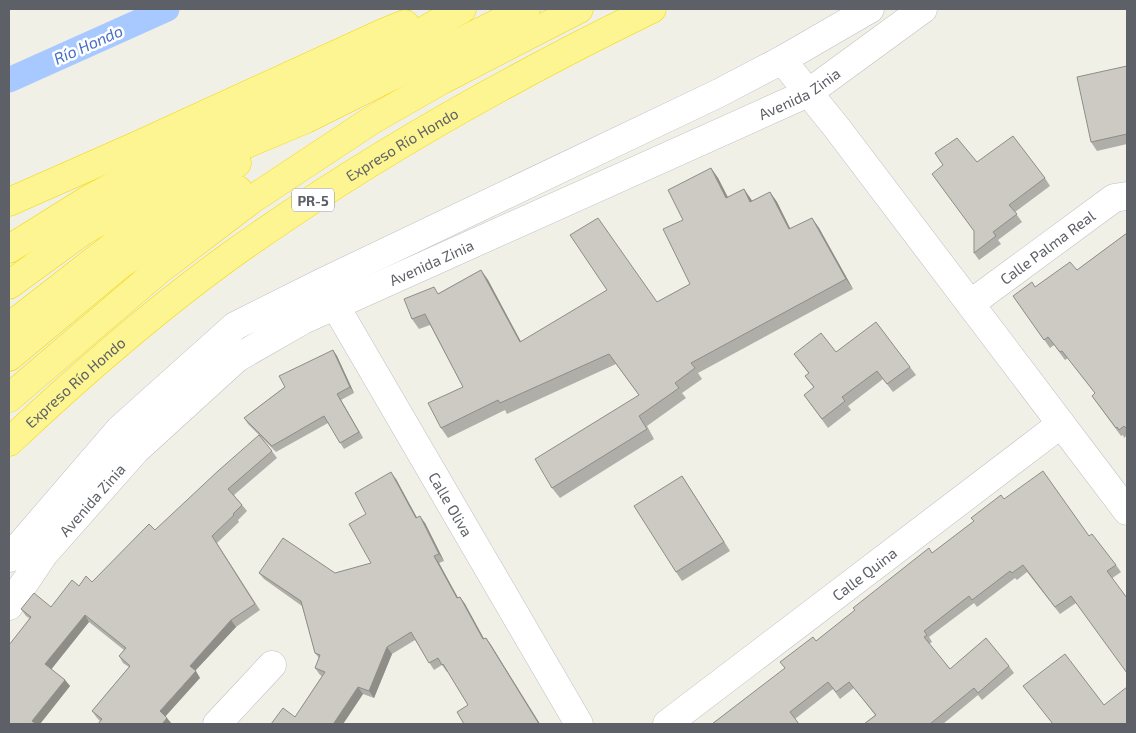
<svg xmlns="http://www.w3.org/2000/svg" width="1136" height="733" font-family="'Exo 2',sans-serif">
<style>
.lines{fill:none;stroke-linecap:round;stroke-linejoin:round}
.canal{stroke:#a7c9ff;stroke-width:25}
.minor-casing{stroke:#bebfc5;stroke-width:29}
.highway-casing{stroke:#f6d700;stroke-width:29}
.minor{stroke:#fff;stroke-width:28}
.highway{stroke:#fdf591;stroke-width:28}
.wall{fill:#afaea8}
.shaded-wall{fill:#8f8d88}
.building{fill:#cccac3;stroke:#8f8d88}
.labels{text-anchor:middle;dominant-baseline:central;stroke-width:5;stroke-linejoin:round;paint-order:stroke}
.shield{fill:#fff;stroke:#8e9095;stroke-width:1}
.shield-label{font-size:14px;font-weight:bold;fill:#5e6067}
.street-label{font-size:15px;fill:#5e6067;stroke:#fff}
.water-label{font-size:16px;font-style:italic;fill:#486ec4;stroke:#fff}
</style>
<rect width="100%" height="100%" fill="#f0f0e6"/>
<g class="lines">
<path class="canal" d="M9,80L167,9"/>
<defs>
<g id="minor">
<path d="M782,60L837,128L1127,511"/>
<path id="s1" d="M328,289L336,307L579,724"/>
<path id="s2" d="M970,304L1114,198L1127,196"/>
<path d="M9,558L120,429L235,326L325,281L719,93L782,60L870,9"/>
<path id="s3" d="M9,606L44,554L136,450L237,358L303,320L808,93L923,9"/>
<path d="M217,724L272,665"/>
<path id="s4" d="M667,724L1061,424"/>
</g>
<g id="highway">
<path d="M9,202L138,145L385,32L405,24"/>
<path d="M9,249L89,199L138,173L344,76L462,9"/>
<path d="M9,285L83,231L206,161L306,119L526,9"/>
<path d="M9,327L113,246L237,163"/>
<path d="M9,357L121,264L238,190"/>
<path d="M9,398L159,270L251,200L372,120L440,81L579,9"/>
<path id="s5" d="M9,442C78,377 150,314 227,258C361,162 504,81 652,9"/>
</g>
</defs>
<use href="#minor" class="minor-casing"/>
<use href="#highway" class="highway-casing"/>
<use href="#minor" class="minor"/>
<use href="#highway" class="highway"/>
</g>
<path class="wall" d="M1127,66V144L1097,151L1091,142Z
M977,162L1045,178L1050,186L1015,212L1022,222L998,240L1001,244L979,260L974,253Z
M711,168L718,178L728,197L744,189L752,201L770,192L777,202L790,229L812,218L819,228L853,289L698,373L702,379L682,393L686,398L647,426L654,439L560,498L552,488L639,395L616,364L507,414L505,410L448,438L441,428L463,387L430,325L419,329L412,319L439,293L481,270L488,280L521,342L657,302L690,284L683,220Z
M1127,233V435L1124,438L1123,435L1121,436L1092,396L1095,393L1068,358L1065,360L1054,345L1050,348L1013,296L1077,270Z
M333,350L337,356L354,393L341,400L363,438L344,449L328,423L276,452L248,424L244,418Z
M836,352L910,367L916,375L893,392L883,379L848,406L851,410L828,428L804,395L814,388L805,376L809,374L794,354Z
M272,451L277,458L234,495L247,511L238,520L239,522L217,543L260,610L236,627L195,671L200,678L100,721L97,718L92,711L129,667L123,663L119,656L124,650L89,622L51,669L65,680L70,686L40,724H9L29,618L26,616L21,609L51,607L79,586L92,582Z
M682,476L730,551L682,581L676,572Z
M396,479L417,518L425,523L444,561L439,563L458,598L460,597L465,604L484,639L486,638L491,645L540,724H464L468,705L448,671L447,672L442,665L434,670L415,640L392,654L374,698L363,694L343,724H271L295,717L322,676L320,675L315,668L319,658L315,653L302,606L264,579L259,573H335L371,563L366,514Z
M1004,499L1089,536L1116,565L1121,572L1060,614L1027,572L1017,580L1015,578L977,607L974,603L929,637L932,642L929,644L950,669L1009,666L1014,673L982,700L978,695L943,724H864L875,715L854,688L840,699L833,689L795,719L712,724L785,669L816,641Z"/>
<path class="shaded-wall" d="M711,168L718,178L733,208L726,198Z
M744,189L751,199L757,212L750,202Z
M770,192L777,202L796,240L789,229Z
M812,218L819,228L853,289L846,279Z
M481,270L488,280L527,353L520,342Z
M333,350L337,356L354,393L350,387Z
M337,394L341,400L363,438L359,432Z
M391,472L396,479L421,525L416,518Z
M682,476L688,485L730,551L724,542Z
M420,516L425,523L444,561L439,554Z
M434,556L439,563L462,605L457,598Z
M460,597L465,604L488,646L483,639Z
M85,615L89,622L50,671L45,664Z
M231,620L236,627L194,672L190,666Z
M486,638L491,645L540,724H539Z
M387,647L392,654L374,698L369,691Z
M196,671L200,678L164,718L160,711Z
M65,680L70,686L40,724H34L32,721Z
M358,687L363,694L343,724H335L334,723Z
M167,718L172,724H162Z"/>
<path class="building" d="M1127,66V134L1091,142L1077,77Z
M1013,136L1045,178L1009,205L1017,214L993,232L996,236L974,253V231L932,174L943,165L935,153L957,138L977,162Z
M711,168L726,198L744,189L750,202L770,192L789,229L812,218L846,279L691,363L695,368L675,383L679,388L639,416L647,429L552,488L535,459L639,395L609,354L500,403L498,400L441,428L428,403L463,387L425,314L412,319L404,299L434,287L438,294L481,270L520,342L607,290L570,235L598,218L657,302L690,284L663,229L683,220L668,190Z
M1127,233V429L1124,426L1119,430L1117,427L1116,428L1092,396L1095,393L1062,351L1060,352L1048,337L1044,340L1013,296L1032,282L1035,287L1070,262L1077,270Z
M876,322L910,367L887,384L877,371L842,397L845,401L822,419L804,395L814,387L805,376L809,373L794,354L821,333L836,352Z
M333,350L350,387L337,394L359,432L340,443L324,416L272,446L244,418L285,387L279,376Z
M259,435L272,451L228,489L242,505L233,514L234,515L212,536L255,604L231,620L190,666L196,671L160,711L167,718L162,724H98L102,719L92,711L130,666L119,656L126,648L85,615L45,664L65,680L32,721L36,724H9V645L31,617L21,609L34,593L51,607L72,580L79,586L86,576L92,582L149,524L155,530L218,471Z
M1043,471L1089,536L1092,534L1116,565L1107,571L1127,598V673L1071,596L1055,607L1023,565L1012,573L1010,571L972,600L969,596L924,631L927,635L924,637L950,669L986,638L1009,666L978,693L974,688L930,724H864L876,715L849,682L836,692L828,682L790,712L799,724H712L785,668L780,662L813,637L816,641L855,610L853,608L929,548L932,553L974,521L971,518L1001,495L1004,499Z
M391,472L416,518L420,516L439,554L434,556L457,598L460,597L483,639L486,638L539,724H464L457,712L468,705L443,664L442,665L438,658L429,663L411,632L387,647L369,691L358,687L334,723L335,724H271L283,708L295,717L325,672L315,668L320,655L315,653L301,601L259,573L283,538L335,573L371,563L349,524L366,514L355,493Z
M682,476L724,542L676,572L634,506Z
M1065,654L1104,705L1127,687V724H1053L1023,686Z"/>
<g class="labels">
<rect class="shield" x="292" y="188.5" width="42" height="23" rx="4"/>
<g class="shield-label">
<text x="313" y="200">PR-5</text>
</g>
<g class="street-label">
<text stroke="none"><textPath href="#s3" startOffset="960">Avenida Zinia</textPath></text>
<text stroke="none"><textPath href="#s5" startOffset="494">Expreso Río Hondo</textPath></text>
<text stroke="none"><textPath href="#s2" startOffset="96">Calle Palma Real</textPath></text>
<text stroke="none"><textPath href="#s3" startOffset="555">Avenida Zinia</textPath></text>
<text stroke="none"><textPath href="#s5" startOffset="89">Expreso Río Hondo</textPath></text>
<text stroke="none"><textPath href="#s3" startOffset="135">Avenida Zinia</textPath></text>
<text stroke="none"><textPath href="#s1" startOffset="248">Calle Oliva</textPath></text>
<text stroke="none"><textPath href="#s4" startOffset="248">Calle Quina</textPath></text>
</g>
<g class="water-label">
<text transform="translate(88 44) rotate(-24)">Río Hondo</text>
</g>
</g>
<rect width="1136" height="733" fill="none" stroke="#5e6067" stroke-width="20"/>
</svg>
